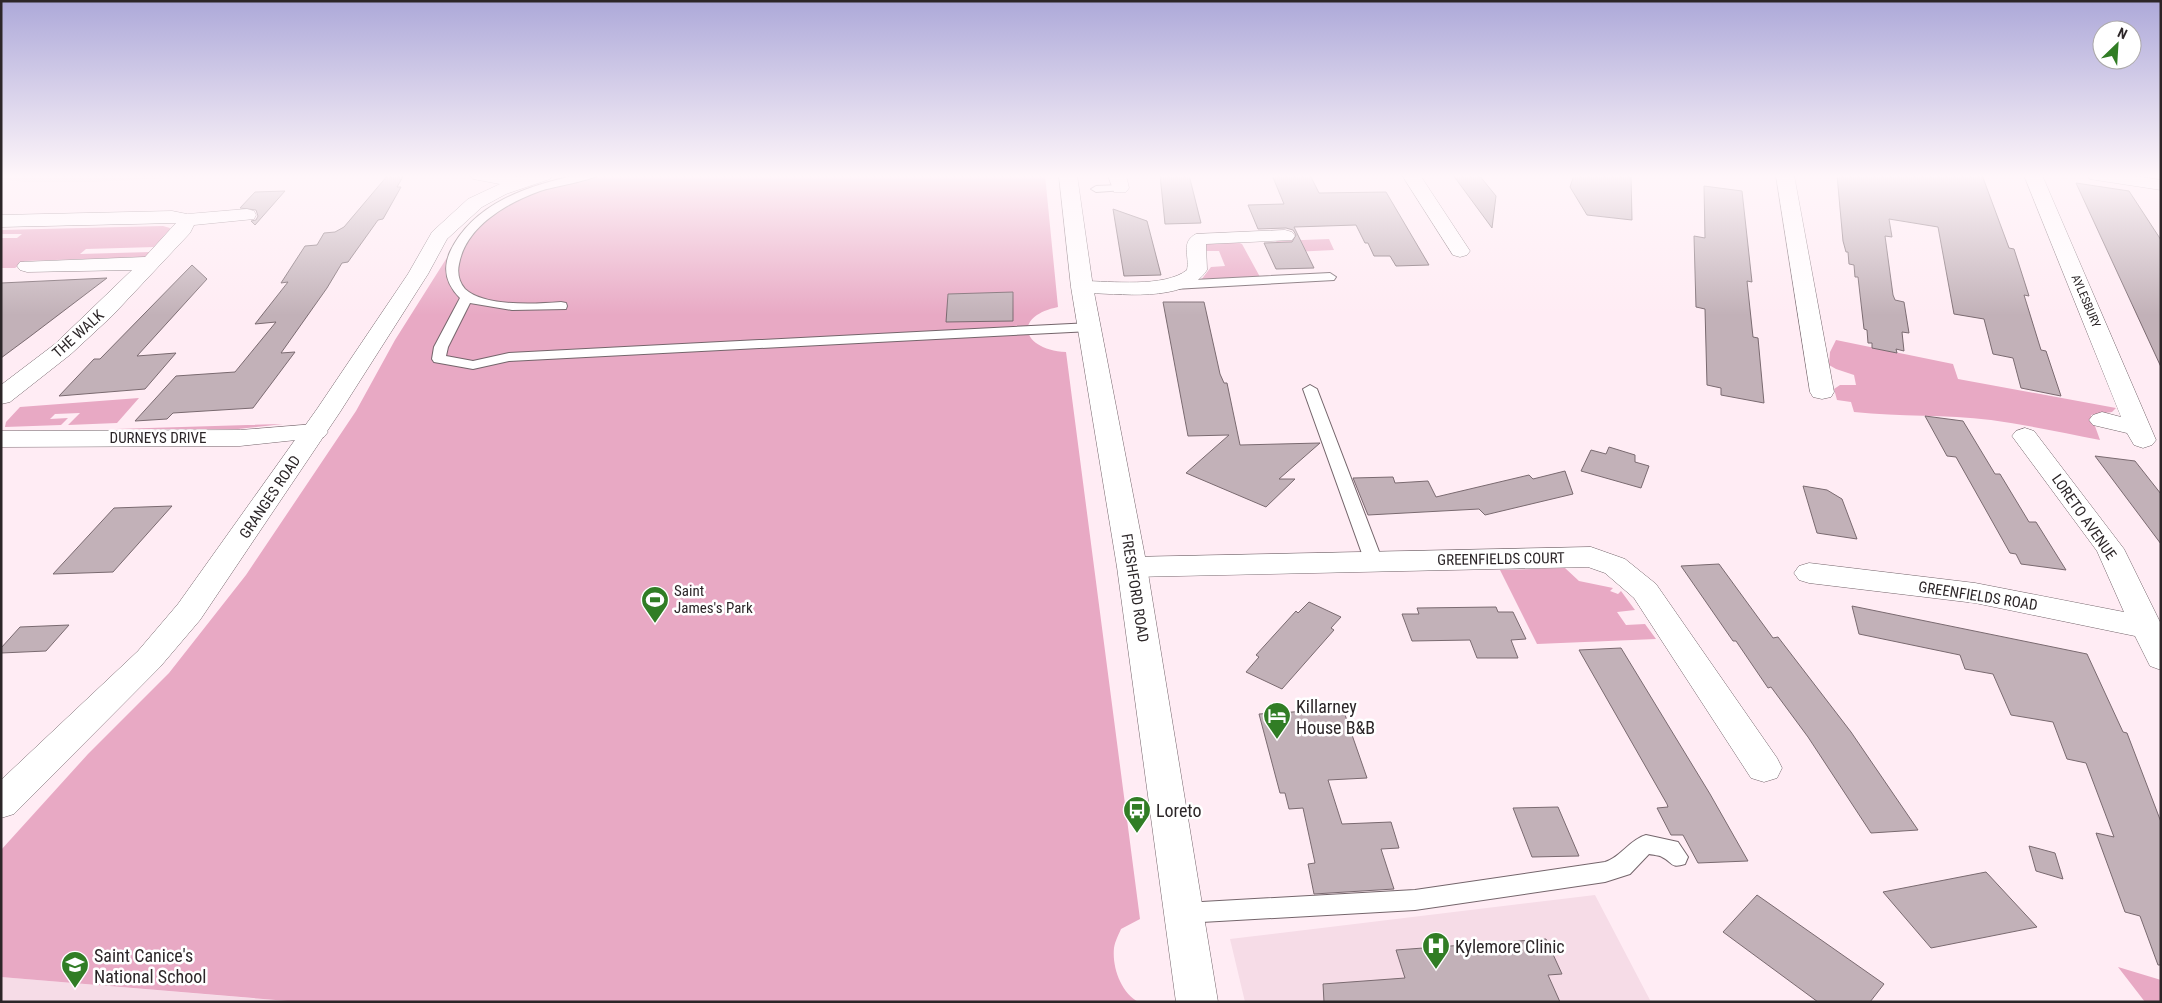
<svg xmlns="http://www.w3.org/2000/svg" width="2162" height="1003" font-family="'Roboto Condensed',sans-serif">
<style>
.built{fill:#f6dce7}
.green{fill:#e8a9c4}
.building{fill:#c2b1b8;stroke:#7a6a70}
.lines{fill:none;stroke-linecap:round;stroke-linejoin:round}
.service-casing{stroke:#74656b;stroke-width:2}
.minor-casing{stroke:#74656b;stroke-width:1}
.tertiary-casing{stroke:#74656b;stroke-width:1}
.secondary-casing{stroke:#74656b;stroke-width:1}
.service{fill:#fff;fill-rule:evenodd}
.minor{fill:#fff;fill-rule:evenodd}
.tertiary{fill:#fff;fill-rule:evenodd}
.secondary{fill:#fff;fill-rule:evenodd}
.labels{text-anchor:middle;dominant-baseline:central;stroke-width:5;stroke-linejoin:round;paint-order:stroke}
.far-street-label{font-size:12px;fill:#2c2628;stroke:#fff}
.street-label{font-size:15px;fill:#2c2628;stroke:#fff}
.poi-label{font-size:15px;fill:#2c2628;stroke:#fff;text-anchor:start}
.near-poi-label{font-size:18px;fill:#2c2628;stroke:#fff;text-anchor:start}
</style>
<rect width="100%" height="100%" fill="#ffecf4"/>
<path class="built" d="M1,175H218L92,182H24L1,179Z
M1595,895L1651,1002H1245L1230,939Z
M1,977L297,1002H300H1Z"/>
<path class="green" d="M587,175H1045L1058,307C1011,317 1023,350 1066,352L1140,919L1121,929C1119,934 1115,941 1114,948C1112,967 1121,993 1139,1002H300L1,977V850L88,754L169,673L246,575L356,411L395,340L465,229L484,213L561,179Z
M163,226L170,228L169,233L155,247L86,249L80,254L150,252L145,257L25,261L15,268H1V238H17L22,234H1V230Z
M1329,239L1334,250L1272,253L1269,247L1277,241Z
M1237,242L1242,244L1260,277L1201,280L1211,267L1225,266L1219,251H1205L1204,248L1208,243Z
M1836,340L1953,364L1958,379L2116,408L2112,412L2091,415L2100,440C2064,433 2027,425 1991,420C1945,414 1900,417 1854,412L1851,402L1837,400L1834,389L1840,385H1856L1854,375L1836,369L1829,365L1830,352Z
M139,398L117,423L68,425L80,413L55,414L50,419L68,418L61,425L5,427L6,422L20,407Z
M283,424L238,429H116Z
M1565,568L1579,581L1613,588L1610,591L1618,594L1621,591L1635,610L1617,612L1626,625L1645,624L1656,639L1537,644L1500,570Z
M2118,967L2161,980V1002H2145Z"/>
<path class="building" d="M388,175H404L397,187H401L383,219L378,220L348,262L342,263L327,288L281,353L295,352L253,408L173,413L167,419L135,421L176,376L235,372L276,322L255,324L288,282L281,283L305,246L317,245L324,233L335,232L344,227Z
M1160,175H1189L1201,223L1165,224Z
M1272,175H1310L1319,193L1386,192L1429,265L1396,266L1390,256H1374L1368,243H1365L1356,225L1294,227L1314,268L1276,269L1264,243L1292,242L1296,235L1293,230L1286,228L1258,229L1248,205L1284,204Z
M1453,175H1479L1496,196L1492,228Z
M1574,175H1631L1632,220L1587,215L1570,187Z
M1837,175H1982L2009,248L2014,249L2029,296L2024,295L2041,350L2046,351L2061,396L2021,388L2013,358L1993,354L1984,319L1954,314L1938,227L1889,219L1892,237L1885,236L1893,295L1895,300L1904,302L1909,333L1902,332L1904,351L1896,349L1897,353L1872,348V343H1868L1867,330L1864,329L1858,277H1855L1854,265L1849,264L1848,252H1846L1843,241Z
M2076,183L2129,191L2161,240V367Z
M1704,186L1742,191L1752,282L1747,281L1753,337L1758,338L1764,403L1721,395V388L1707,385L1705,309L1696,307L1694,236L1705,238Z
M285,191L255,225L251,221L256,220L258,216L256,210L240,208L255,192Z
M1113,209L1147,221L1161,275L1124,276Z
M192,265L207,279L137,356L176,353L145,389L59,396L94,359H100Z
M107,278L28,338L1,358V283Z
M1013,292V321L946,322L948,294Z
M1163,302H1204L1220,374L1224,383H1227L1240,445L1320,443L1279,479H1295L1266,507L1186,473L1229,435L1188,436Z
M1925,416L1963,421L1995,474H2000L2029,522H2036L2066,570L2021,564L2016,554L2010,553L1956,457L1947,456Z
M1609,447L1635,455V462L1649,466L1641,488L1581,471L1591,450L1606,454Z
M2095,456L2135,461L2161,494V544Z
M1565,471L1573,494L1485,515L1479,509L1368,515L1353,478L1393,477L1395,483L1428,481L1436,497L1529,475L1533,479Z
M1803,486L1827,490L1842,499L1857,539L1817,533Z
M172,506L113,572L53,574L114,508Z
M1719,564L1773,638L1778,637L1851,732L1918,830L1871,833L1808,737L1771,687L1768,688L1736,641H1733L1681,566Z
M1309,602L1341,617L1331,628L1334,630L1282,689L1246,672L1259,657L1256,655L1296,611L1298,613Z
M1852,606L2087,654L2123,732L2127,733L2161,822V965H2158L2140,916L2125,912L2096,833L2114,837L2086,763L2067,759L2053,722L2011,715L1993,674L1965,669L1960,655L1859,634Z
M1496,607L1498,612H1513L1526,639L1511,640L1518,658H1477L1470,640L1412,641L1402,614H1419L1417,608Z
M69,625L46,651L1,653V648L20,627Z
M1621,648L1710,794L1748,861L1698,863L1683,835H1671L1657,808L1668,807L1667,804L1579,650Z
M1343,709L1367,778L1328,780L1342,824L1391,822L1399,848L1381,849L1394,889L1314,894L1308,864L1315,863L1303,808L1289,809L1285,793H1280L1259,714Z
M1558,807L1579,856L1532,857L1513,808Z
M2029,846L2055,853L2063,879L2036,871Z
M1986,872L2037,927L1931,948L1883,892Z
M1757,895L1884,984L1870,1002H1818L1723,932Z
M1546,939L1562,974L1548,975L1560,1002H1324L1323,984L1405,978L1396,950Z"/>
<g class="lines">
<defs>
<path id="service" d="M578,175H598C593,180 552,187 540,191C507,203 466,226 459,264C457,273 459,282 465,289C484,307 536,304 561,302L566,303L567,306L566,309L512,310L470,303L448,347L446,356L473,361L509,353L1091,323L1098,327L1091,331L509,361L473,369L434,362L432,359L434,347L460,298C447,285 442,270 450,252C473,203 529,185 578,175Z
M1120,185L1124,186V190L1096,192L1091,189L1096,186Z
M1330,273L1336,277L1334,280L1174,289L1168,285L1174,281Z
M1310,385L1317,389L1383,562L1380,566H1368L1365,562L1303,389Z
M1646,835L1678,842L1688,857L1685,864C1670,869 1673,862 1662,857C1659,855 1653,855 1649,854L1630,874L1605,882L1415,910L1184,923L1176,920L1172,913L1176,906L1184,903L1415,890L1605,862C1621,857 1629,840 1646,835Z"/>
<path id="minor" d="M1108,175H1126L1129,188L1126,192H1114Z
M1402,175H1420L1470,251L1467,255L1460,257L1453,255Z
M1776,175H1794L1834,392L1831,397L1822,399L1813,397L1810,392Z
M2024,175H2042L2156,440L2152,445L2143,448L2134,445L2127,433L2093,425L2089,420L2093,415L2102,412L2121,417Z
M2087,175H2128L2161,180V190L2096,180L2090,179Z
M247,209L254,211L256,215L254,219L194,225L190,233L112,316L71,354L10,402L1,404V385L55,344L132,270L27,272L20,270L17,266L20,262L145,257L176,223L1,227V215L172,211L187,214Z
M1285,230L1292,232L1295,236L1292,240L1206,244L1207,270C1185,304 1118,293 1082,293L1075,291L1071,287L1075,283L1082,281C1111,281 1164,288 1187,270C1190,256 1180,242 1196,234Z
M315,424L324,427L328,432L324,437L240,446L1,447V431L240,430Z
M2025,428L2034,431L2124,549L2161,624V670L2150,666L2135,636L1975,603L1809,583L1799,580L1794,573L1799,566L1809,563L1975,583L2124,612L2097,551L2012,436L2016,431Z
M1591,547L1625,559L1656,584L1777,758L1782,768L1777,778L1764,782L1751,778L1634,598L1605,573L1588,567L1132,577L1122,574L1117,567L1122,560L1132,557Z"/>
<path id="tertiary" d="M470,175H508L521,177L528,175H553L550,179L506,194L482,207L447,239L428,274L340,412L200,620L160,667L14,814L1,818V780L138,651L178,604L317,409L408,274L432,232L468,199L500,184L473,179Z"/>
<path id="secondary" d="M1059,175H1077L1093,287L1147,567L1218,1002H1176L1117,567L1071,287Z"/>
</defs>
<use href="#service" class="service-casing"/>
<use href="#minor" class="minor-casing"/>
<use href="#tertiary" class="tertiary-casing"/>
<use href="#secondary" class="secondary-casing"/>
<use href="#service" class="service"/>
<use href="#minor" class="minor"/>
<use href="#tertiary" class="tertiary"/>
<use href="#secondary" class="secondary"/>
</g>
<linearGradient id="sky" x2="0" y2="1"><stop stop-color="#ada9d9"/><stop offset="0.56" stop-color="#fff6fa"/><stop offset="1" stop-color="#fff6fa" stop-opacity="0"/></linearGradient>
<rect width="2162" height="315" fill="url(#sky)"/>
<defs>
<symbol id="stadium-pin" viewBox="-11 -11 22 30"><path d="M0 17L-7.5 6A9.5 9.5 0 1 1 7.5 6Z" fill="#317d25" stroke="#fff"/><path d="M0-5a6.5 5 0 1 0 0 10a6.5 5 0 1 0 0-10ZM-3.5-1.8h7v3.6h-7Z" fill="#fff"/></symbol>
<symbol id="hotel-pin" viewBox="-11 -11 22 30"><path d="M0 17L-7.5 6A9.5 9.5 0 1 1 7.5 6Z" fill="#317d25" stroke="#fff"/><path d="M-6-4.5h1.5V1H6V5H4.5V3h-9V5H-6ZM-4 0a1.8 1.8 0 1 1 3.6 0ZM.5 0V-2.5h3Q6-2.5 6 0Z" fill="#fff"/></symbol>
<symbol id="bus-pin" viewBox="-11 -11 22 30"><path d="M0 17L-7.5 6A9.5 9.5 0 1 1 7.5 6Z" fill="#317d25" stroke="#fff"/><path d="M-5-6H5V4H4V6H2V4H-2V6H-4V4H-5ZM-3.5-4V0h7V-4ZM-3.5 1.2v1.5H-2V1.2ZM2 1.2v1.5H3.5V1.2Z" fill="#fff"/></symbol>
<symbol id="hospital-pin" viewBox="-11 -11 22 30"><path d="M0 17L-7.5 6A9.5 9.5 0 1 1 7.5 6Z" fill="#317d25" stroke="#fff"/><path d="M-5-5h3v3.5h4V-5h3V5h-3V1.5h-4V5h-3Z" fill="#fff"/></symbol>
<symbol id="school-pin" viewBox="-11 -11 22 30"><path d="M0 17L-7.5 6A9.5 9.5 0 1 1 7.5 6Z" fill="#317d25" stroke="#fff"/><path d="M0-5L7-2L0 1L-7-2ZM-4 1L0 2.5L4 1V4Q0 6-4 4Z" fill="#fff"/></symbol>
</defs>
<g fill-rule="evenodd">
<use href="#stadium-pin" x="639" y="584" width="32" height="43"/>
<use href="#hotel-pin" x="1261" y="700" width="32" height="43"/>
<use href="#bus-pin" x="1121" y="794" width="32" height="43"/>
<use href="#hospital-pin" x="1420" y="930" width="32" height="43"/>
<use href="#school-pin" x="59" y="949" width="32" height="43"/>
</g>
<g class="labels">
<g class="far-street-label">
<text transform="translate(2086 301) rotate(67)">AYLESBURY</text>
</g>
<g class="street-label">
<text transform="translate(78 334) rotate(-42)">THE WALK</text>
<text x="158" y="438">DURNEYS DRIVE</text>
<text transform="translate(270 497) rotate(-56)">GRANGES ROAD</text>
<text transform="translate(2084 517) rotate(55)">LORETO AVENUE</text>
<text transform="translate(1501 559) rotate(-1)">GREENFIELDS COURT</text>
<text transform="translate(1135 588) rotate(81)">FRESHFORD ROAD</text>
<text transform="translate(1978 596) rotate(9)">GREENFIELDS ROAD</text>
</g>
<g class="poi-label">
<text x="674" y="591">Saint<tspan x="674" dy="17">James's Park</tspan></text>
</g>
<g class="near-poi-label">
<text x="1296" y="706">Killarney<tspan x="1296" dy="21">House B&amp;B</tspan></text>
<text x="1156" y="810">Loreto</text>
<text x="1455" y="946">Kylemore Clinic</text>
<text x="94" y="955">Saint Canice's<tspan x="94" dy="21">National School</tspan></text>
</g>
</g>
<rect width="2162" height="1003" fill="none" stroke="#2c2628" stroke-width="5"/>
<g transform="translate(2117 45) rotate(25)"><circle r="24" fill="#ffffff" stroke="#aba8a9"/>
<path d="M0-4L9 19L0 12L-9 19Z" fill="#317d25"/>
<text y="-8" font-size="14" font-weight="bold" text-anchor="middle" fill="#2c2628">N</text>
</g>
</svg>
